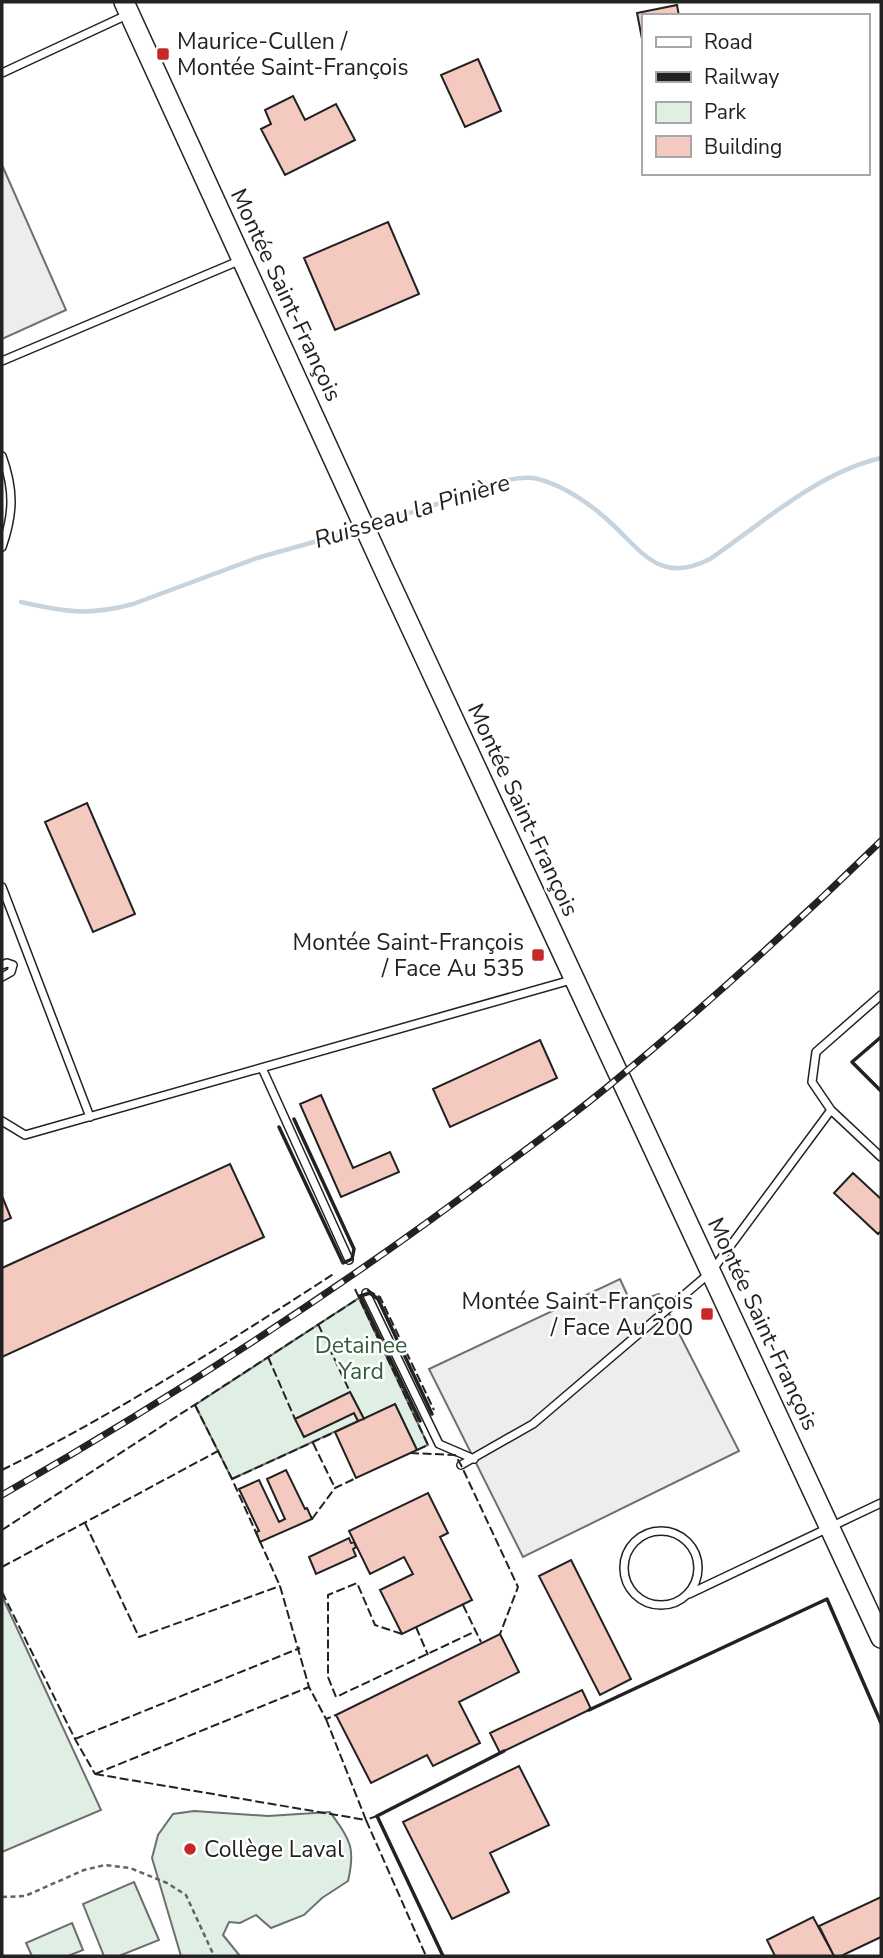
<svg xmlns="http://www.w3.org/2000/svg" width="883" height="1958" font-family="'Nunito Sans',sans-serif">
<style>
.green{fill:#e0efe3;stroke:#6f6f6f;stroke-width:2}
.parking{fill:#ededed;stroke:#6f6f6f;stroke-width:2}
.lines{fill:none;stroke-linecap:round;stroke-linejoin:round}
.stream{stroke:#c7d3dd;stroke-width:4.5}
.building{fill:#f3c9c0;stroke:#222;stroke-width:2}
.lane-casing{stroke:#222;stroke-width:10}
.secondary-casing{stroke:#222;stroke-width:22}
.path{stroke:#646464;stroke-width:2.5;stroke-dasharray:5 3.5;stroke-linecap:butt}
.lane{stroke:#fff;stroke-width:7}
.secondary{stroke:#fff;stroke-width:19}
.rail-casing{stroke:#222;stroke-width:7}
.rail{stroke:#fff;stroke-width:4.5;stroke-dasharray:13;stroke-linecap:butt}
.fence{stroke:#222;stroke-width:2;stroke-dasharray:9 3.5;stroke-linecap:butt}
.wall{stroke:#222;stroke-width:3.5}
.poi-dot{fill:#c62828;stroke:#fff;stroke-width:2.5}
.labels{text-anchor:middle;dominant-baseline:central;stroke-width:5;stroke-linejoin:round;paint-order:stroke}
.poi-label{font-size:23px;fill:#222;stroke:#fff;text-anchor:start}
.street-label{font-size:23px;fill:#222;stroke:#fff}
.park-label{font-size:23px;fill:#2f5e38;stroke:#fff}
.water-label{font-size:24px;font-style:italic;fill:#222;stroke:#fff}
</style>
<rect width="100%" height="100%" fill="#fff"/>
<path class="green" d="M359,1298L428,1445L417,1450L395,1404L364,1419L350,1392L295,1419L304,1437L354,1413L358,1421L232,1479L195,1405Z
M2,1596L101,1810L2,1852Z
M194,1811L268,1816L330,1812C350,1840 356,1847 348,1881L322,1898L304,1915L271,1928L256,1915L240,1923L229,1922L223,1935L240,1956H181L152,1858L158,1835L173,1814Z
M134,1882L159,1940L119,1956H104L83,1904Z
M72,1923L83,1950L68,1956H32L26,1943Z"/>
<path class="parking" d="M2,165L66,310L2,339Z
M620,1279L631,1303L659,1294L739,1451L523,1557L429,1369Z"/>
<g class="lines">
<path class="stream" d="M368,526C392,519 416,511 440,503C465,495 512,472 538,479C563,485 592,505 611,523C644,554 661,584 710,559C764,522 817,473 881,458
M21,602C65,612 89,616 133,604L257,558L360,529"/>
</g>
<path class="building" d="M677,5L679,16H643V44L637,13Z
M478,59L501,111L465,127L441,75Z
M293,96L305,120L336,104L355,140L285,175L261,129L271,124L265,110Z
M388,222L419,294L335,330L304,258Z
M87,803L135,914L93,932L45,822Z
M540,1040L557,1078L450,1127L433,1089Z
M321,1095L353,1168L390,1152L399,1172L341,1197L300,1104Z
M230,1164L264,1237L2,1357V1268Z
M853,1173L881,1199V1231L878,1234L834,1193Z
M2,1196L11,1218L2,1222Z
M350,1392L364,1419L358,1421L354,1413L304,1437L295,1419Z
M395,1404L417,1450L356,1478L335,1432Z
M286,1470L305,1509L307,1508L312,1519L260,1542L256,1532L259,1531L239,1489L259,1480L279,1522L285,1519L267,1479Z
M428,1493L448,1533L440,1537L472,1600L402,1634L380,1590L413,1574L404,1557L370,1574L349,1531Z
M349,1538L351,1543L354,1542L356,1547L353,1549L356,1556L316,1574L309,1557Z
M571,1560L631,1679L600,1695L539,1576Z
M500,1634L519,1672L459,1702L480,1743L433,1766L427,1755L371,1783L336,1715Z
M582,1690L591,1709L500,1753L490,1733Z
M519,1766L549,1825L490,1853L509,1892L452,1919L403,1822Z
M881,1897V1937L841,1956H834L819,1926Z
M813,1917L834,1956H775L767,1940Z"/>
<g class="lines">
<defs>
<path id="lane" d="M2,73L129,14
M2,361L241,260
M2,456C14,489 14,513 2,547
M2,887L90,1117
M2,965L7,963L13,965L11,972L2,977
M881,995L816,1052L812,1082L831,1110L881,1157
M262,1068L349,1260
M2,1121L25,1135L571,980
M366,1293L439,1444L474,1459
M461,1465L533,1424L711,1272L831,1110
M624 1568a37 37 0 1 1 74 0a37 37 0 1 1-74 0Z
M689,1594L881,1503"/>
<path id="secondary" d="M124,2L385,572L881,1638"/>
</defs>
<use href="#lane" class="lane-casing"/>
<use href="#secondary" class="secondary-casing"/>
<path class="path" d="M2,1897L25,1896L84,1870L105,1865L130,1868L167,1883L186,1895L214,1956"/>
<use href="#lane" class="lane"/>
<use href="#secondary" class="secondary"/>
<defs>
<path id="rail" d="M2,1495C174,1396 342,1288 501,1168C542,1138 584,1107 623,1074C712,1000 798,922 881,841"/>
</defs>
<use href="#rail" class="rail-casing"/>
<use href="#rail" class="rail"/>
<path class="fence" d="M355,1289L428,1445L417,1450
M367,1290L380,1297L434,1410
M318,1324L350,1392
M268,1357L295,1419
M195,1405L232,1479L280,1586L309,1687L326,1719L336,1715
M313,1443L335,1488
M410,1453L455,1455L461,1465L518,1587L500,1634
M2,1470C117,1413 227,1343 335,1273
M232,1479L335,1432
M312,1519L335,1488L356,1478
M85,1523L139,1637L280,1586
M2,1530L359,1298
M2,1567L218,1451
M2,1592L75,1739L95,1774
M463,1605L481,1642
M416,1627L428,1655
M402,1634L375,1625L357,1583L328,1595V1677L336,1697L476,1631
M326,1719L366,1820L377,1816
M75,1739L300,1648
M95,1774L366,1820L426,1956
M95,1774L309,1687"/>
<path class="wall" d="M881,1037L852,1062L881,1091
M279,1127L343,1263L352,1259L354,1249L294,1119
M420,1421L360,1296L370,1293L378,1299L432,1414
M589,1710L827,1599L881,1723
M443,1956L377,1816L504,1751"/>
</g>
<g class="poi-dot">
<rect x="156" y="47" width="14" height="14" rx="3.5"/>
<rect x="531" y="948" width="14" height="14" rx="3.5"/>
<rect x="700" y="1307" width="14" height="14" rx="3.5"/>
<circle cx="190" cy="1849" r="7"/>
</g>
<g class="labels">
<g class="poi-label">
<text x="177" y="41">Maurice-Cullen /<tspan x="177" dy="26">Montée Saint-François</tspan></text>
<text x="524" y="942" text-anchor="end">Montée Saint-François<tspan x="524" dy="26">/ Face Au 535</tspan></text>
<text x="693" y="1301" text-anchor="end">Montée Saint-François<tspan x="693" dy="26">/ Face Au 200</tspan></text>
<text x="204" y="1849">Collège Laval</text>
</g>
<g class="street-label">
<text transform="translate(286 295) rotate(65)">Montée Saint-François</text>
<text transform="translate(523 810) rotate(65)">Montée Saint-François</text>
<text transform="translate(763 1324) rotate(65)">Montée Saint-François</text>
</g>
<g class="park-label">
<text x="361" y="1345">Detainee<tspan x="361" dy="26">Yard</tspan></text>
</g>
<g class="water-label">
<text transform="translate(412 511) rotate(-17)">Ruisseau la Pinière</text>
</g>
</g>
<rect width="883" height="1958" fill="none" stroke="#222222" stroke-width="7"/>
<rect x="642" y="14" width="228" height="161" fill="#ffffff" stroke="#a7a7a7" stroke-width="2"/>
<rect x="656" y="37" width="35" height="10" fill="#ffffff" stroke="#a7a7a7" stroke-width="2"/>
<text x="704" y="49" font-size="21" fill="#222222">Road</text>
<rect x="656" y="72" width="35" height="10" fill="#222222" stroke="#a7a7a7" stroke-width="2"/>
<text x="704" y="84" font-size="21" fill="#222222">Railway</text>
<rect x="656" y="102" width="35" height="21" fill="#e0efe3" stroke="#a7a7a7" stroke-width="2"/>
<text x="704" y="119" font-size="21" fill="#222222">Park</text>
<rect x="656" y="136" width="35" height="21" fill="#f3c9c0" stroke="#a7a7a7" stroke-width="2"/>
<text x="704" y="154" font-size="21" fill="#222222">Building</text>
</svg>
